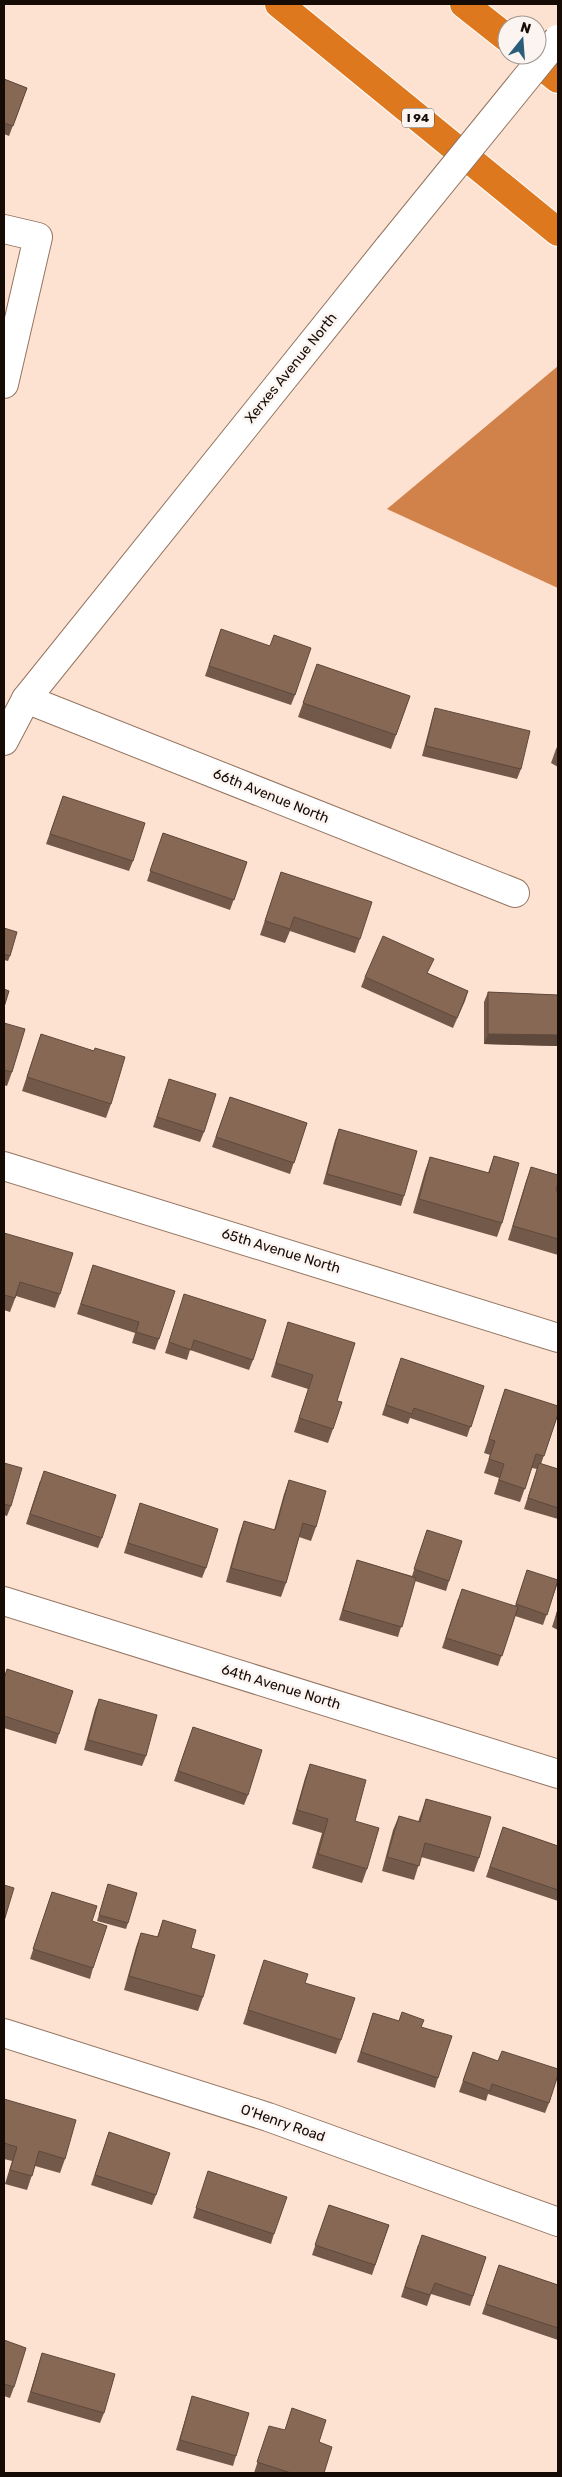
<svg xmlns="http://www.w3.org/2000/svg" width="562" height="2477" font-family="Rubik,sans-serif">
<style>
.water{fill:#d0824a}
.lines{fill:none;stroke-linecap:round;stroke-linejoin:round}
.minor-casing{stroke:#937561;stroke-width:30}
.tertiary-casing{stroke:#937561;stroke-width:30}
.motorway-casing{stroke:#fff;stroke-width:30}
.minor{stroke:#fff;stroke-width:28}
.tertiary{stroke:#fff;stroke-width:28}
.motorway{stroke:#de781f;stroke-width:28}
.tertiary-bridge-casing{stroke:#937561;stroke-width:30;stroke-linecap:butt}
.tertiary-bridge{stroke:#fff;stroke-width:28}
.wall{fill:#735949}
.shaded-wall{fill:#5e493c}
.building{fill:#866855;stroke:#5e493c}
.labels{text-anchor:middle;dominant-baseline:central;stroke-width:5;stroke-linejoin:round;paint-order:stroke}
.shield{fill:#fbf4f0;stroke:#5b514c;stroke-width:1}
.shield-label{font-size:12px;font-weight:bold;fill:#160b05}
.street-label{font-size:14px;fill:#160b05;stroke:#fbf4f0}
</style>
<rect width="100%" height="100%" fill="#fee2d1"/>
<path class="water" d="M558,366V588L387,509Z"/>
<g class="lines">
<defs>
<path id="minor" d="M4,229L38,237L4,384
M26,699L515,893
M4,1166L558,1338
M4,1601L558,1774
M4,2033L268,2117L558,2222"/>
<path id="tertiary" d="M4,741L26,699L389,247"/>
<path id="motorway" d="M279,4L558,232
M464,4L507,38
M528,55L558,79"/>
</defs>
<use href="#minor" class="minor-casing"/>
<use href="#tertiary" class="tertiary-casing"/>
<use href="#motorway" class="motorway-casing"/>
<use href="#minor" class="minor"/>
<use href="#tertiary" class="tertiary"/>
<use href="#motorway" class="motorway"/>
<defs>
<path id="tertiary-bridge" d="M389,247L558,39"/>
</defs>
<use href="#tertiary-bridge" class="tertiary-bridge-casing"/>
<use href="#tertiary-bridge" class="tertiary-bridge"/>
</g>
<path class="wall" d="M4,79L27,88L9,136L4,134Z
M221,629L295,695L291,705L205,676Z
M317,664L410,696L391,749L298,717Z
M435,708L521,769L517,779L422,756L432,718Z
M558,745V767L551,763L556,749Z
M63,796L133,861L129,871L46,844Z
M163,833L247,862L230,910L147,881Z
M281,872L360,939L355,953L290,931L285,943L260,935Z
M4,928L10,956L8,961L4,960Z
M428,973L468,991L453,1028L361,987L365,977Z
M488,992L558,995V1046L484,1044V1002Z
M4,1023L12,1072L7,1086L4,1085Z
M41,1034L111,1104L106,1118L22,1091Z
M169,1079L204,1132L200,1142L153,1127Z
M230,1097L307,1123L290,1174L212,1147Z
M339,1129L404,1196L401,1206L323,1184L335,1140Z
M494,1156L502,1223L497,1237L413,1213L425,1171L430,1157L488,1173Z
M531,1167L556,1191L558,1192V1255L508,1240L526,1181Z
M4,1233L60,1294L55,1308L16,1296L10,1312L4,1310Z
M93,1265L159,1339L155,1350L132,1343L135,1333L77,1314Z
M181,1304L253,1360L249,1370L190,1350L187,1360L165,1353Z
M288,1322L337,1401L333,1429L328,1443L294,1432L308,1389L271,1377Z
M397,1369L484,1386L467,1437L410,1418L408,1424L382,1415Z
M505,1389L558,1414L541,1464L558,1469V1519L524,1509L537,1469L532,1468L520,1502L494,1494L499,1478L484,1473L490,1455L484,1453Z
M4,1463L11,1506L7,1516L4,1515Z
M289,1480L316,1527L311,1541L299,1537L286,1583L281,1597L226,1582L239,1535L244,1521L274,1530L284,1494Z
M40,1481L102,1538L98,1548L26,1524Z
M140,1503L206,1568L202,1578L124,1553Z
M427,1530L449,1581L446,1591L415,1581L398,1637L339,1620L357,1560L412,1576Z
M527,1570L558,1582L543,1625L515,1616L498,1666L442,1648L458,1599L515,1606Z
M558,1608V1630L552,1627Z
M4,1678L59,1734L56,1744L4,1728Z
M99,1699L146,1756L142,1766L84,1750L95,1709Z
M193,1727L248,1795L244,1805L174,1781Z
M310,1764L367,1869L362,1883L312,1868L322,1833L292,1824L305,1778Z
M426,1799L479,1858L474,1872L421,1857L414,1880L382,1871L393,1830L399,1816L418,1822Z
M503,1827L558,1846V1901L486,1877Z
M108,1884L128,1923L126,1929L97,1921Z
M52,1892L92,1921L93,1968L90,1979L30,1959Z
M163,1920L191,1948L203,1997L198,2011L124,1990L136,1947L141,1933L157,1937Z
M264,1960L305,1983L341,2040L336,2054L243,2024Z
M373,2013L399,2021L421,2027L438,2078L435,2088L357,2062Z
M473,2052L549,2103L545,2113L488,2094L486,2101L459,2092Z
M4,2099L65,2159L60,2173L35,2166L27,2190L5,2184L12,2161L4,2159Z
M109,2132L156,2195L152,2205L91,2185Z
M205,2181L274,2234L271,2244L193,2218Z
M329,2205L389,2225L372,2275L312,2255Z
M418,2245L486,2257L470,2306L431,2294L427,2306L401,2297Z
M499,2265L558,2285V2340L482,2314Z
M4,2340L14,2387L10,2398L4,2396Z
M42,2353L104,2413L100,2423L27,2402Z
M192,2396L236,2456L233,2466L176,2450Z
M292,2408L324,2473H254L266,2436L285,2430Z"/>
<path class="shaded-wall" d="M468,991L465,1001L453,1028L457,1018Z
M488,1034L558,1035V1046L484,1044Z"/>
<path class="building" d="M4,79L27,88L13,126L4,123Z
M221,629L270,646L274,635L311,648L295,695L209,666Z
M317,664L410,696L396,735L303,703Z
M435,708L530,731L521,769L426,746Z
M63,796L145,823L133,861L50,834Z
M163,833L247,862L234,900L150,871Z
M281,872L372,902L360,939L294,917L290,929L265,921Z
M4,928L17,932L10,956L4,954Z
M383,936L434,959L427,973L468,991L457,1018L365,977Z
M4,989L9,991L4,1007Z
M488,992L558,995V1035L488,1034Z
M4,1023L25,1029L12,1072L4,1070Z
M41,1034L94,1051L95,1048L125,1057L111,1104L27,1077Z
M169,1079L216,1094L204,1132L157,1117Z
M230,1097L307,1123L294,1163L216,1137Z
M339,1129L417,1151L404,1196L327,1174Z
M494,1156L519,1163L502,1223L419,1199L430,1157L489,1173Z
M531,1167L558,1175V1183L556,1191L558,1192V1239L513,1226Z
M4,1233L73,1253L60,1294L20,1282L15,1298L4,1295Z
M93,1265L175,1291L159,1339L136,1332L139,1322L81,1304Z
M184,1294L266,1320L253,1360L194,1340L191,1350L169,1342Z
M288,1322L355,1343L337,1401L342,1402L333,1429L299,1418L313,1375L276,1363Z
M401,1358L484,1386L471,1427L414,1408L412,1414L386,1405Z
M505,1389L558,1406V1414L544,1456L536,1454L525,1489L499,1480L504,1464L489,1459L495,1441L489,1439Z
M4,1463L22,1468L11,1506L4,1504Z
M539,1463L558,1469V1508L528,1498Z
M44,1471L116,1495L102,1538L30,1514Z
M289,1480L326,1491L316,1527L303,1523L286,1583L231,1568L244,1521L275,1530Z
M140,1503L218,1529L206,1568L128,1543Z
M427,1530L462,1541L449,1581L414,1569Z
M357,1560L416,1578L402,1627L343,1610Z
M527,1570L558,1580L547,1615L516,1604Z
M462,1589L518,1607L502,1656L446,1638Z
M558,1609V1618L556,1617Z
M7,1669L73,1691L59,1734L4,1716V1679Z
M99,1699L157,1715L146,1756L88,1740Z
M193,1727L262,1750L248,1795L178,1771Z
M310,1764L366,1780L355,1821L379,1828L367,1869L318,1854L328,1819L297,1810Z
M426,1799L491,1817L479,1858L425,1843L419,1866L387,1857L399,1816L420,1822Z
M503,1827L558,1846V1890L490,1867Z
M108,1884L137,1893L128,1923L99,1915Z
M4,1885L14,1888L4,1921Z
M52,1892L97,1906L92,1921L107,1926L93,1968L33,1949Z
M163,1920L196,1930L191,1948L215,1955L203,1997L129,1976L141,1933L158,1937Z
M264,1960L308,1974L305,1983L355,1998L341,2040L248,2010Z
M402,2012L424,2020L421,2027L452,2036L438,2078L361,2052L373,2013L399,2021Z
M502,2051L558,2069V2075L549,2103L492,2084L490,2091L463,2081L473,2052L498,2061Z
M4,2099L76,2120L65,2159L39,2151L32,2176L10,2170L17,2147L4,2143Z
M109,2132L170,2153L156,2195L95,2175Z
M208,2171L287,2197L274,2234L196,2208Z
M329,2205L389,2225L375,2265L315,2245Z
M422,2235L486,2257L473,2296L435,2283L430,2295L405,2287Z
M499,2265L558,2285V2328L486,2304Z
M4,2340L26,2348L14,2387L4,2384Z
M42,2353L115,2374L104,2413L31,2392Z
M192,2396L249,2413L236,2456L180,2440Z
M292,2408L326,2420L319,2442L332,2447L324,2473H291L257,2462L269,2426L285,2430Z"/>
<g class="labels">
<rect class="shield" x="402" y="108.5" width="32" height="19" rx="4"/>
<g class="shield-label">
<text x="418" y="118">I 94</text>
</g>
<g class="street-label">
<text transform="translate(291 368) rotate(-51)">Xerxes Avenue North</text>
<text transform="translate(271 796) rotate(22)">66th Avenue North</text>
<text transform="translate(281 1251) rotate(17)">65th Avenue North</text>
<text transform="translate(281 1687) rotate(17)">64th Avenue North</text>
<text transform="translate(283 2123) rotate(19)">O'Henry Road</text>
</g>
</g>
<rect width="562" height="2477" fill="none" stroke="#160b05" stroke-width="10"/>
<g transform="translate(522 40) rotate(17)"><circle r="24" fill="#fbf4f0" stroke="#9f9792"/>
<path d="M0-4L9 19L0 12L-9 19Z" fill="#295d79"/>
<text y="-8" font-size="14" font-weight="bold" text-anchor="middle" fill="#160b05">N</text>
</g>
</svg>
